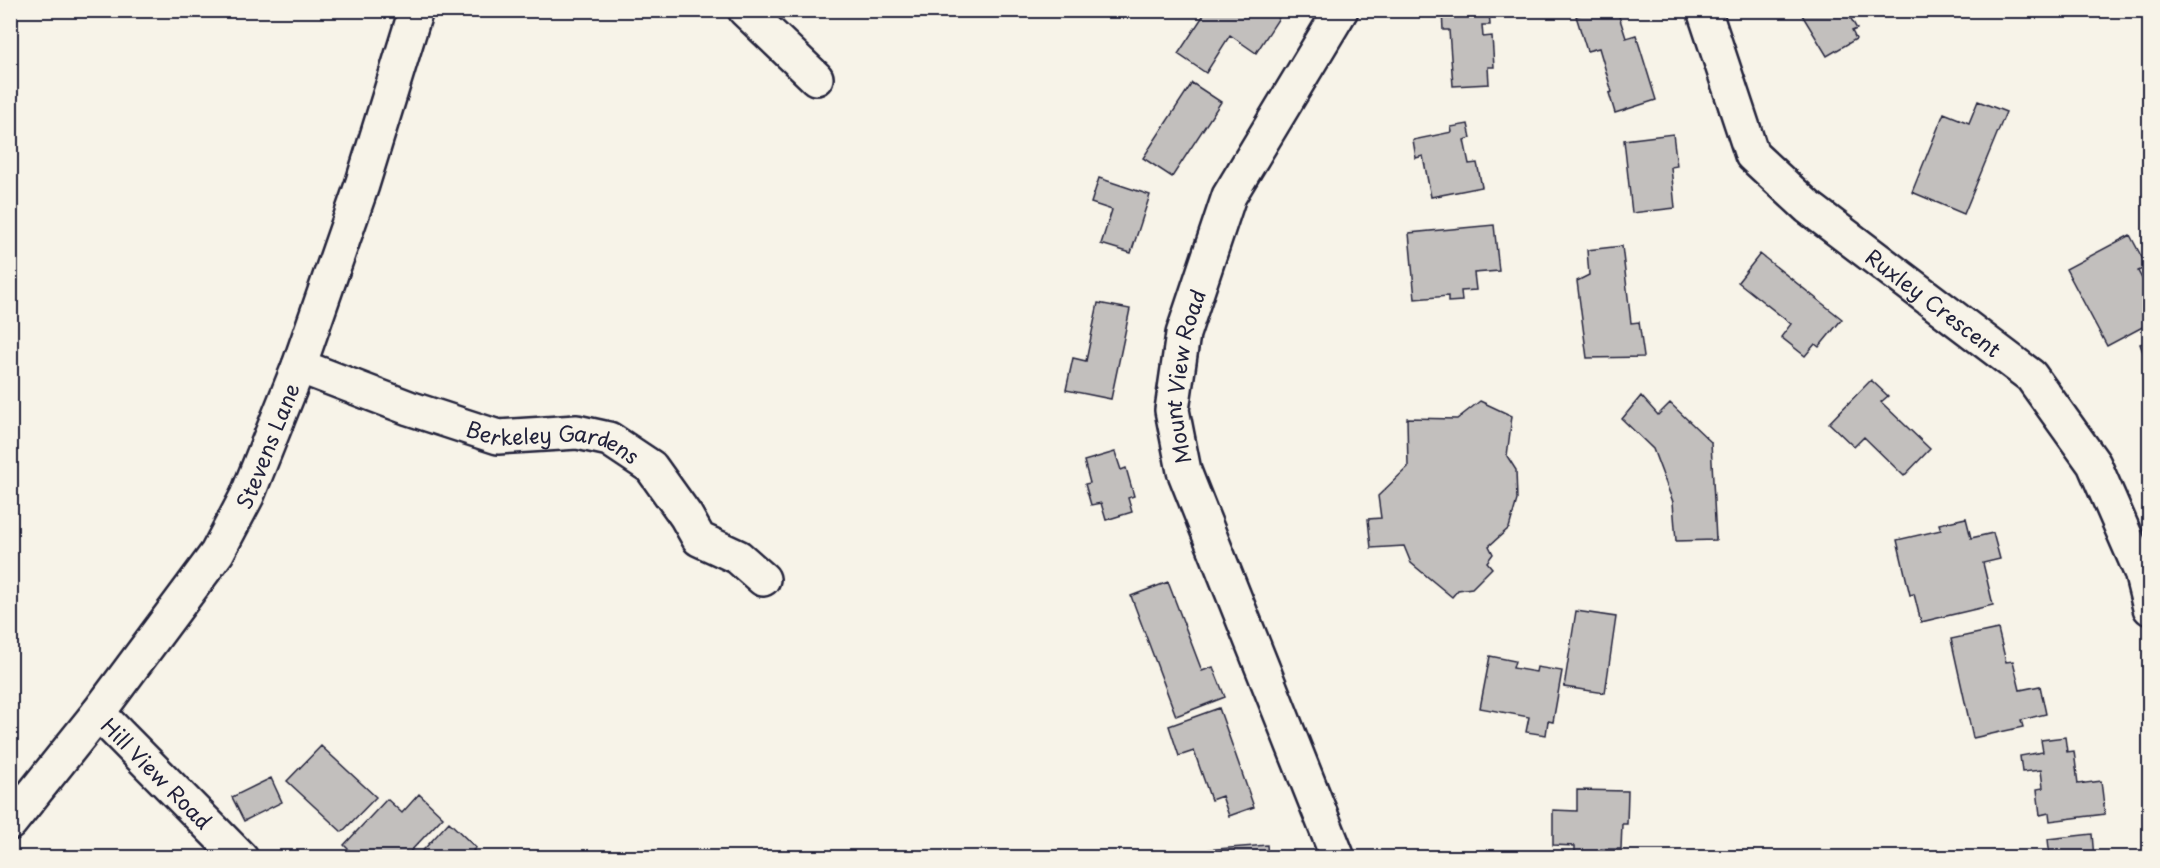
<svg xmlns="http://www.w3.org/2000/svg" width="2160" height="868" font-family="'Playpen Sans',sans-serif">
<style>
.building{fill:#c2bfbd;stroke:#22223b;stroke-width:1.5}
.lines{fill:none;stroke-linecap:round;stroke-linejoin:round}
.minor-casing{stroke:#22223b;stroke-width:38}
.minor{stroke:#f7f3e8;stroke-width:33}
.labels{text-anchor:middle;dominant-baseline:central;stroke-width:4.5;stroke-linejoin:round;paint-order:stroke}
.street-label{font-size:21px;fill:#22223b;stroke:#f7f3e8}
</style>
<rect width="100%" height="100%" fill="#f7f3e8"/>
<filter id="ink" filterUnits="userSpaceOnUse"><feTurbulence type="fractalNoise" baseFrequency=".0167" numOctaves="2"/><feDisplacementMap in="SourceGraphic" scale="12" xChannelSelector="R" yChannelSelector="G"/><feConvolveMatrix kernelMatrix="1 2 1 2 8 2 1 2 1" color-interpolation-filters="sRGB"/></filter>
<g filter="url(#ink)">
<path class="building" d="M1207,10H1235L1242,15L1244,10H1284L1256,53L1230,35L1206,73L1178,54Z
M1442,10H1489L1490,25H1482L1483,37L1492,36L1494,67H1488L1489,84L1453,86L1449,30H1443Z
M1595,10H1617L1626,38L1636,35L1656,100L1615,113L1609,93L1612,92L1599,48L1587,51L1576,16Z
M1799,10H1846L1857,29L1852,31L1856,39L1827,56Z
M1192,83L1221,102L1172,177L1143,158Z
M1978,101L2006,112L1964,214L1912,192L1944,113L1969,123Z
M1468,124L1471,138L1464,140L1469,164L1477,163L1482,187L1431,197L1423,156L1416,158L1413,140L1452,132L1451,127Z
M1673,134L1677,166L1671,167L1675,208L1632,213L1624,140Z
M1099,178L1150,195L1131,253L1101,244L1112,210L1091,203Z
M1494,225L1499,271L1474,273L1476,290L1461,291L1462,301L1448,302V296L1415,299L1409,233Z
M2130,235L2147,267L2138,271L2147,288L2150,286V323L2107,346L2066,269Z
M1622,246L1631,323L1639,322L1644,357L1587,358L1577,281L1589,275L1587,250Z
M1760,254L1842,319L1819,347L1815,344L1805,356L1781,337L1791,324L1738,282Z
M1098,303L1130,309L1111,399L1066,390L1073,358L1086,361Z
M2150,341V371L2140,344Z
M1871,380L1888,396L1881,402L1930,449L1904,476L1864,437L1854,447L1829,423Z
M1641,396L1658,415L1670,403L1711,442L1716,540L1676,541L1673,502L1653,449L1622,419Z
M1480,401L1512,416L1507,456L1516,470L1517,500L1509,528L1489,546L1493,554L1487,562L1492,568L1472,588L1458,590L1452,597L1411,563L1404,546L1371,548L1368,519L1381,518L1378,496L1408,467L1407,418L1457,419Z
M1115,452L1121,470L1126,468L1134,496L1128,498L1132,512L1106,520L1101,503L1091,505L1085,484L1090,483L1084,461Z
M1966,518L1971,538L1993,533L2000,559L1983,563L1993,605L1921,622L1914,594L1910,595L1897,540L1941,530L1939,524Z
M1168,582L1202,671L1213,667L1225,697L1176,716L1131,596Z
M1576,611L1616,617L1605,693L1564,687Z
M1998,629L2006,662L2013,661L2020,690L2040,686L2046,714L2021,720L2023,727L1973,738L1951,639Z
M1490,656L1515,661L1513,668L1536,672L1537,667L1562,671L1553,722L1548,721L1546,735L1526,732L1529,717L1480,708Z
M1219,708L1254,807L1229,816L1222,796L1211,800L1194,751L1179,756L1169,726Z
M2065,737L2067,752L2074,751L2078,784L2101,781L2105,814L2050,821L2049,813L2040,815L2037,789L2043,788L2041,770L2022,772L2020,756L2043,752L2041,740Z
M321,746L376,797L342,832L287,781Z
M271,778L282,802L244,821L232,797Z
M1577,790L1628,791L1627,824H1622L1621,849H1601V858H1575V846L1553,845V810L1577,811Z
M419,794L443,817L404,858H357L344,845L387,799L402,813Z
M449,822L476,848L473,850L481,858H416Z
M2092,834L2094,858H2050L2048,839Z
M1267,845L1268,858H1192V851Z"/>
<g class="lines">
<defs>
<g id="minor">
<path d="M745,10L816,78"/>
<path id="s1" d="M1704,10L1752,155L1808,207L2031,376L2094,464L2141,572L2150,608"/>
<path id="s2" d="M299,366L409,408L498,437L577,432L609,439L651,467L686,516L699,539L738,557L763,579"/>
<path id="s3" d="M98,713L241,858"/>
<path id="s4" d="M10,823L98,713L217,553L247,496L299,366L362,185L416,10"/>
<path id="s5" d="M1338,858L1184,471L1172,410L1183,334L1229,196L1341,10"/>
</g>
</defs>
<use href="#minor" class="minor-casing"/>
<use href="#minor" class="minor"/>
</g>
</g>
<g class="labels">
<g class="street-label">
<text stroke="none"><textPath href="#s1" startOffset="387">Ruxley Crescent</textPath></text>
<text stroke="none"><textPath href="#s5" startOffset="513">Mount View Road</textPath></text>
<text stroke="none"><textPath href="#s2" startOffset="268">Berkeley Gardens</textPath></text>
<text stroke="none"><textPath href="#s4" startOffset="459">Stevens Lane</textPath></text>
<text stroke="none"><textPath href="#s3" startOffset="84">Hill View Road</textPath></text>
</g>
</g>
<rect width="2160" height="868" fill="none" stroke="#f7f3e8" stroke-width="36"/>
<rect x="18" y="18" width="2124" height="832" fill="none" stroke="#22223b" stroke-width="2" filter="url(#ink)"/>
</svg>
